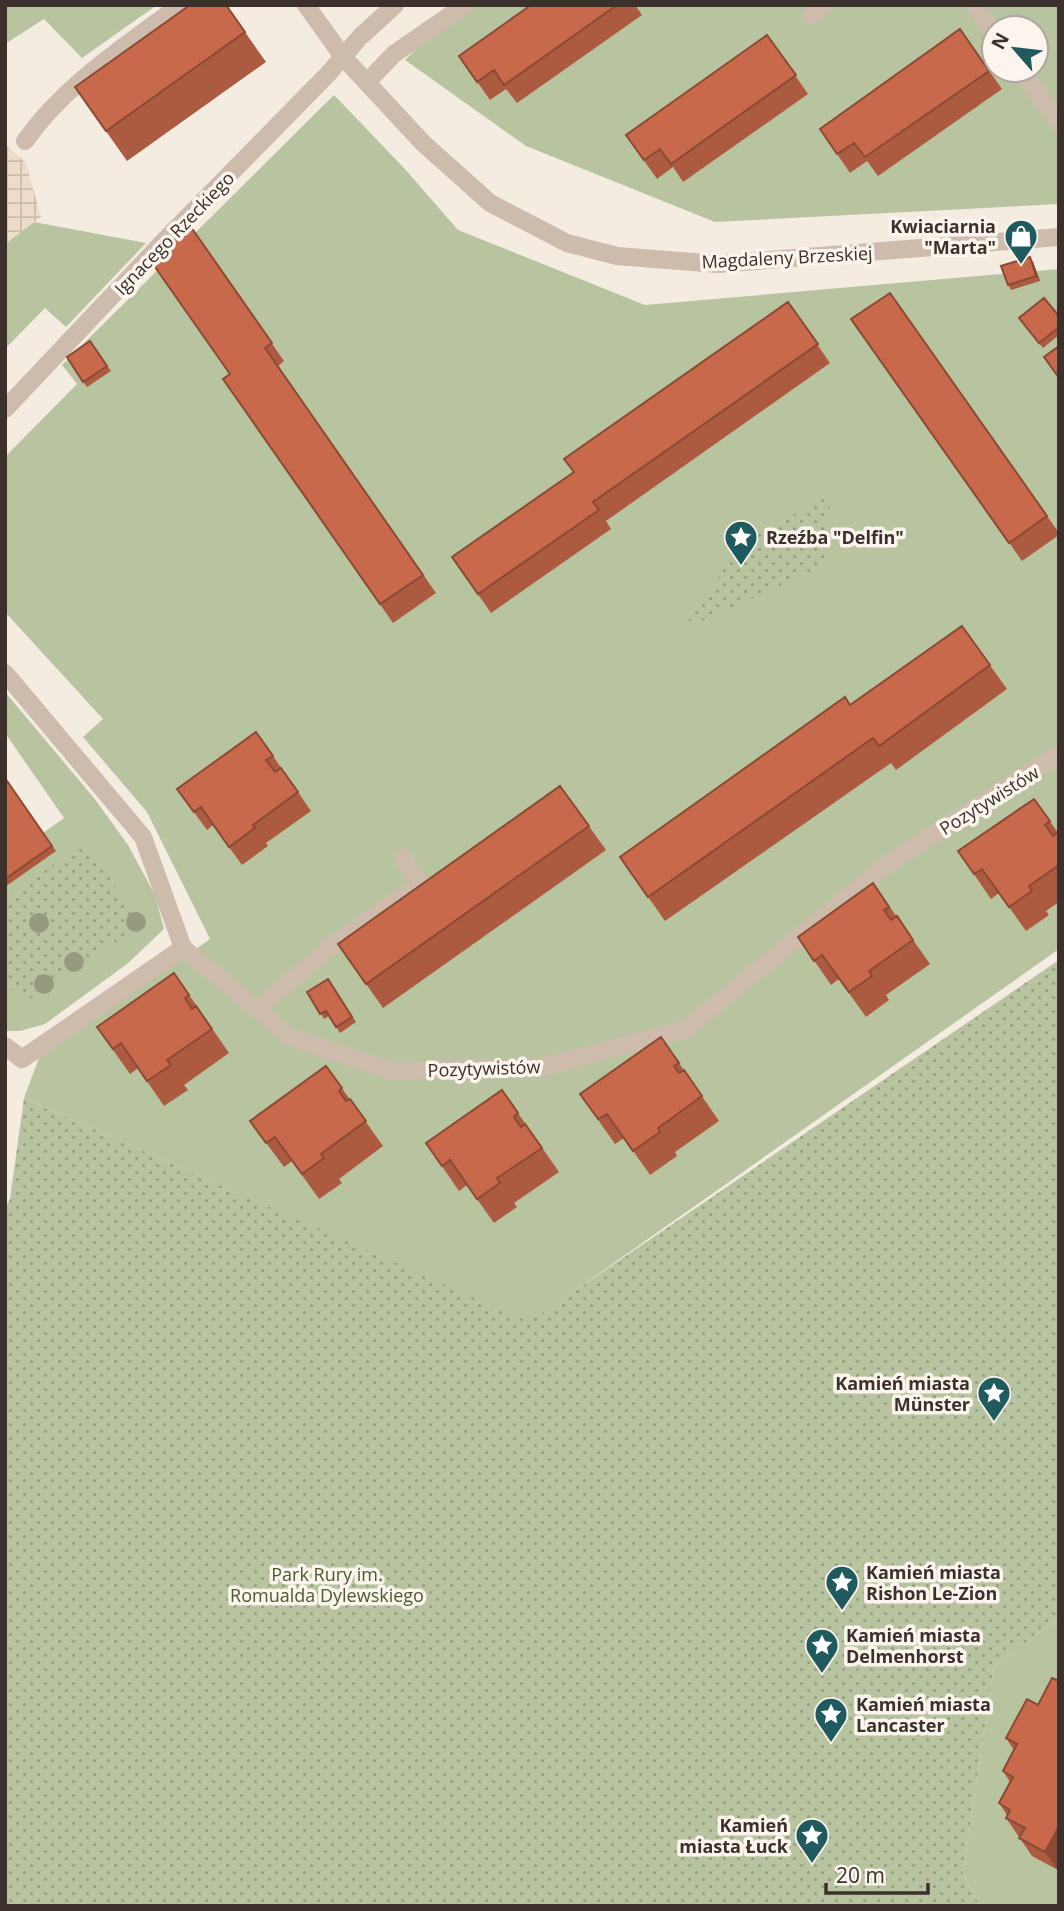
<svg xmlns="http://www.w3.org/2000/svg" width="1064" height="1911" font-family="'Open Sans',sans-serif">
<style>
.grass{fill:#b8c4a0;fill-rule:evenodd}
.park{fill:url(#park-dots)}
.plaza{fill:url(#plaza-grid)}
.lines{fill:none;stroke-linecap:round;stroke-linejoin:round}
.minor{stroke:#cdbbac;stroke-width:18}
.tree{fill:#969b7f}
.wall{fill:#ac5a40}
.shaded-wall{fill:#8c4a34}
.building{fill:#c8694b;stroke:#8c4a34;stroke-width:2}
.labels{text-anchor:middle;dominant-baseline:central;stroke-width:7;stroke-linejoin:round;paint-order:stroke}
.poi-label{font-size:18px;font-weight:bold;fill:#3b302b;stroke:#fbf5ee;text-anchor:start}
.street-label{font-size:18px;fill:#3b302b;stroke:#fbf5ee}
.park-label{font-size:18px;fill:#4a5a2e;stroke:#fbf5ee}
</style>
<defs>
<pattern id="park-dots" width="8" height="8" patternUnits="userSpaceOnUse" patternTransform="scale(1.75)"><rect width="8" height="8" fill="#b8c4a0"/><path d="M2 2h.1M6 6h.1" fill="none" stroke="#97a083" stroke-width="1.8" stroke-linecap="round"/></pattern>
<pattern id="plaza-grid" width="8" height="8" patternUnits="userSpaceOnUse" patternTransform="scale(1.75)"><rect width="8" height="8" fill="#ecdcc8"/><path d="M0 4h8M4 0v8" fill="none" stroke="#cbbdac"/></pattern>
</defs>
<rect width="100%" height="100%" fill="#f4ebe1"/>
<path class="grass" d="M5,5H157L82,58L44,19L5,44Z
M460,5H1059V204L715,222L526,146L405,60ZM994,28H1036V70H994Z
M334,95L404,168L458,230L645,305L1059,269V949L529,1323L24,1098L39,1058L210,939L147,812L83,737L103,719L5,612V457L77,384L62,365Z
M34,222L146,243L66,327L45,308L5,349V244Z
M5,692L94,798L128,845L155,895L164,929L127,964L45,1024L20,1031H5V887L55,851L43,833L64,818L5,733Z
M1059,1618V1906H980L963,1873L994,1666Z"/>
<path class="park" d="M831,495L824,559L815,570L682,630L743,541Z
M84,843L143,924L28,1000L5,987V898Z
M1059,960V1618L994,1666L963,1873L980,1906H5V1209L10,1199L24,1098L529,1322Z"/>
<path class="plaza" d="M5,144L26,163L41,217L5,244Z"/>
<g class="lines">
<path class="minor" d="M306,5L344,58L423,143L490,203L567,243L617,256L718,264L1059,237
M975,5L994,32
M811,15L825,5
M1021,70L1059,123
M367,82L394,54L465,5
M25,141C64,85 126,46 180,5
M5,409L162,243L329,73L360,37L395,5
M5,673L143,837L183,948L292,1038L392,1071L543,1067L686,1029L889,863L1059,754
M259,1008L331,946L420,884L403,858
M5,1046L22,1059L183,948"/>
</g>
<g class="tree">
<circle cx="136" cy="922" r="10"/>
<circle cx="39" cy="923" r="10"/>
<circle cx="74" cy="962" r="10"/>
<circle cx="44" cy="984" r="10"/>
</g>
<path class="wall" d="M226,5L266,62L127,161L75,87Z
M531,5H635L642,15L517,103L506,89L490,100L459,56Z
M960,29L1002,89L878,176L867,161L850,173L820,129Z
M767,35L808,94L683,182L673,167L657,179L626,135Z
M191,227L284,361L278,366L436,593L393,623L223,379L230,374Z
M1033,262L1040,281L1011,290L1008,285Z
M890,293L1059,533V535L1022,561L851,319Z
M788,302L830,363L606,521L611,529L491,613L452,557L574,472Z
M1059,316V335L1043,348L1023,323Z
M90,341L111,371L87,387L67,357Z
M962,626L1007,689L896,770L891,763L665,921L620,857L850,705Z
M273,756L311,811L266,843L268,846L242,865L213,825L207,830L177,789Z
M5,778L56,851L5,887Z
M560,786L606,850L383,1008L338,944Z
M1034,799L1059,834V902L1046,911L1049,915L1026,931L999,893L991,899L958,851Z
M873,883L930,964L886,995L889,1000L866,1017L839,979L831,985L798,937Z
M174,973L229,1053L184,1085L188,1090L164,1106L138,1068L130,1074L97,1027Z
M328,979L356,1022L340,1033L329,1016L324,1019L307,992Z
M661,1037L719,1121L675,1152L677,1156L650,1175L624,1138L615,1144L580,1094Z
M326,1066L383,1146L339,1179L342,1183L319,1199L292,1161L284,1167L250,1121Z
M502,1090L559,1172L514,1203L517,1207L494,1223L467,1185L459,1191L426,1143Z
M1027,1699L1058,1870L1032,1856L1006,1818L1007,1815L999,1803L1010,1782L1003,1771L1014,1750L1006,1738Z"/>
<path class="shaded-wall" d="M1030,257L1033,262L1040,281L1036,276Z
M1059,1826V1868L1058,1870L1045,1852Z"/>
<path class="building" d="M190,5H226L245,32L106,131L75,87Z
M531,5H617L504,85L494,70L477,82L459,56Z
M960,29L989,71L865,157L854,143L837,154L820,129Z
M767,35L796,75L671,164L660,149L644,160L626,135Z
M191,227L272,343L265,348L423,575L380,604L223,379L230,374L148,257Z
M1030,257L1036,276L1008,285L1001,266Z
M890,293L1047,516L1009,543L851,319Z
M1044,298L1059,316V327L1039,343L1019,318Z
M788,302L818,344L593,502L599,510L478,594L452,557L574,472L564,459Z
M90,341L107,366L83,382L67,357Z
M1059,346V378L1044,357Z
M962,626L990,665L879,746L873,738L648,897L620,857L845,697L850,705Z
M256,732L273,756L266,760L275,772L281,768L298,792L253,825L255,828L229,847L201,807L194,812L177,789Z
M5,778L52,846L5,879Z
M560,786L589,826L366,984L338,944Z
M1034,799L1050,821L1045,825L1053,836L1058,832L1059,834V865L1029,886L1032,891L1009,907L982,869L974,874L958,851Z
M873,883L889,907L884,910L888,916L891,920L897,916L913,940L869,971L872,976L849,992L822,955L814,961L798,937Z
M174,973L189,995L185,998L192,1009L196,1006L212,1029L167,1060L171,1065L147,1081L121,1043L113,1049L97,1027Z
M328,979L352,1017L336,1027L326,1011L320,1014L307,992Z
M661,1037L679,1063L674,1066L679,1073L684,1070L702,1096L658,1128L660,1132L633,1151L607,1114L598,1119L580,1094Z
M326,1066L342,1088L339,1091L346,1101L350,1099L366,1121L321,1154L324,1158L302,1174L275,1137L266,1143L250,1121Z
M502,1090L518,1113L514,1117L521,1127L525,1124L542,1148L497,1178L500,1183L477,1199L450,1160L442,1166L426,1143Z
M1052,1678L1059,1681V1826L1045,1852L1019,1838L1025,1828L1006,1818L1010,1810L999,1803L1013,1777L1003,1771L1017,1744L1006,1738L1027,1699L1038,1705Z"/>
<defs>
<symbol id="shop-pin" viewBox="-11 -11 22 30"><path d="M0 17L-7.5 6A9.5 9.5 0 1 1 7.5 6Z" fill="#1f5a5e" stroke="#fbf5ee"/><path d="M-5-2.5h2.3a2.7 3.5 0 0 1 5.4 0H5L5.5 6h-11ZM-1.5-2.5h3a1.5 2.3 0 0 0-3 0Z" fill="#fff"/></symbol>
<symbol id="sight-pin" viewBox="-11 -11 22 30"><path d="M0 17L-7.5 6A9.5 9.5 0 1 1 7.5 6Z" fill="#1f5a5e" stroke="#fbf5ee"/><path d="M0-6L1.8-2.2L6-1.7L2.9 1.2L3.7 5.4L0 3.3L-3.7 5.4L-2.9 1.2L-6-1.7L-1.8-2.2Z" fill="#fff"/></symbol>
</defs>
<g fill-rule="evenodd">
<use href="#shop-pin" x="1002" y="217" width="38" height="52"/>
<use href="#sight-pin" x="722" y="518" width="38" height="52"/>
<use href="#sight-pin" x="975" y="1374" width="38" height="52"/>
<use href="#sight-pin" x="823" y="1563" width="38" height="52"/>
<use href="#sight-pin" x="803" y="1626" width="38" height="52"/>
<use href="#sight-pin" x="812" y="1695" width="38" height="52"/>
<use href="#sight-pin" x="793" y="1816" width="38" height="52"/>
</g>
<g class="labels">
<g class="poi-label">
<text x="996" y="226" text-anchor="end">Kwiaciarnia<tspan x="996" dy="21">"Marta"</tspan></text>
<text x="766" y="537">Rzeźba "Delfin"</text>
<text x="970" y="1383" text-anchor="end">Kamień miasta<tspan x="970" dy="21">Münster</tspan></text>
<text x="866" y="1572">Kamień miasta<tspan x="866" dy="21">Rishon Le-Zion</tspan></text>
<text x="846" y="1635">Kamień miasta<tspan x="846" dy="21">Delmenhorst</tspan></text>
<text x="856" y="1704">Kamień miasta<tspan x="856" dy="21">Lancaster</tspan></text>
<text x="788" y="1825" text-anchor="end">Kamień<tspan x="788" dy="21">miasta Łuck</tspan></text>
</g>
<g class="street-label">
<text transform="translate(174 233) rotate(-46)">Ignacego Rzeckiego</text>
<text transform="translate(787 257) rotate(-3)">Magdaleny Brzeskiej</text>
<text transform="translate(989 800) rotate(-32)">Pozytywistów</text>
<text transform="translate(484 1068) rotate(-2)">Pozytywistów</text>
</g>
<g class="park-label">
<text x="327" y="1574">Park Rury im.<tspan x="327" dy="21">Romualda Dylewskiego</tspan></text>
</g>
</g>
<rect width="1064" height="1911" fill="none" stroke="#3b302b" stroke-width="14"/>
<g transform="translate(1015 49) rotate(298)"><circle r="33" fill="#fbf5ee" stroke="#aea6a0" stroke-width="2"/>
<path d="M0-5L12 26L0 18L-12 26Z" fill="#1f5a5e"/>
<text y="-10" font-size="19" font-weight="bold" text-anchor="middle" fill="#3b302b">N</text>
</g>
<path d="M826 1883v10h102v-10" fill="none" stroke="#3b302b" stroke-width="3.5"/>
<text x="836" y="1883" font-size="21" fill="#3b302b" stroke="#fbf5ee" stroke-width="5" paint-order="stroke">20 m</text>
</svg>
